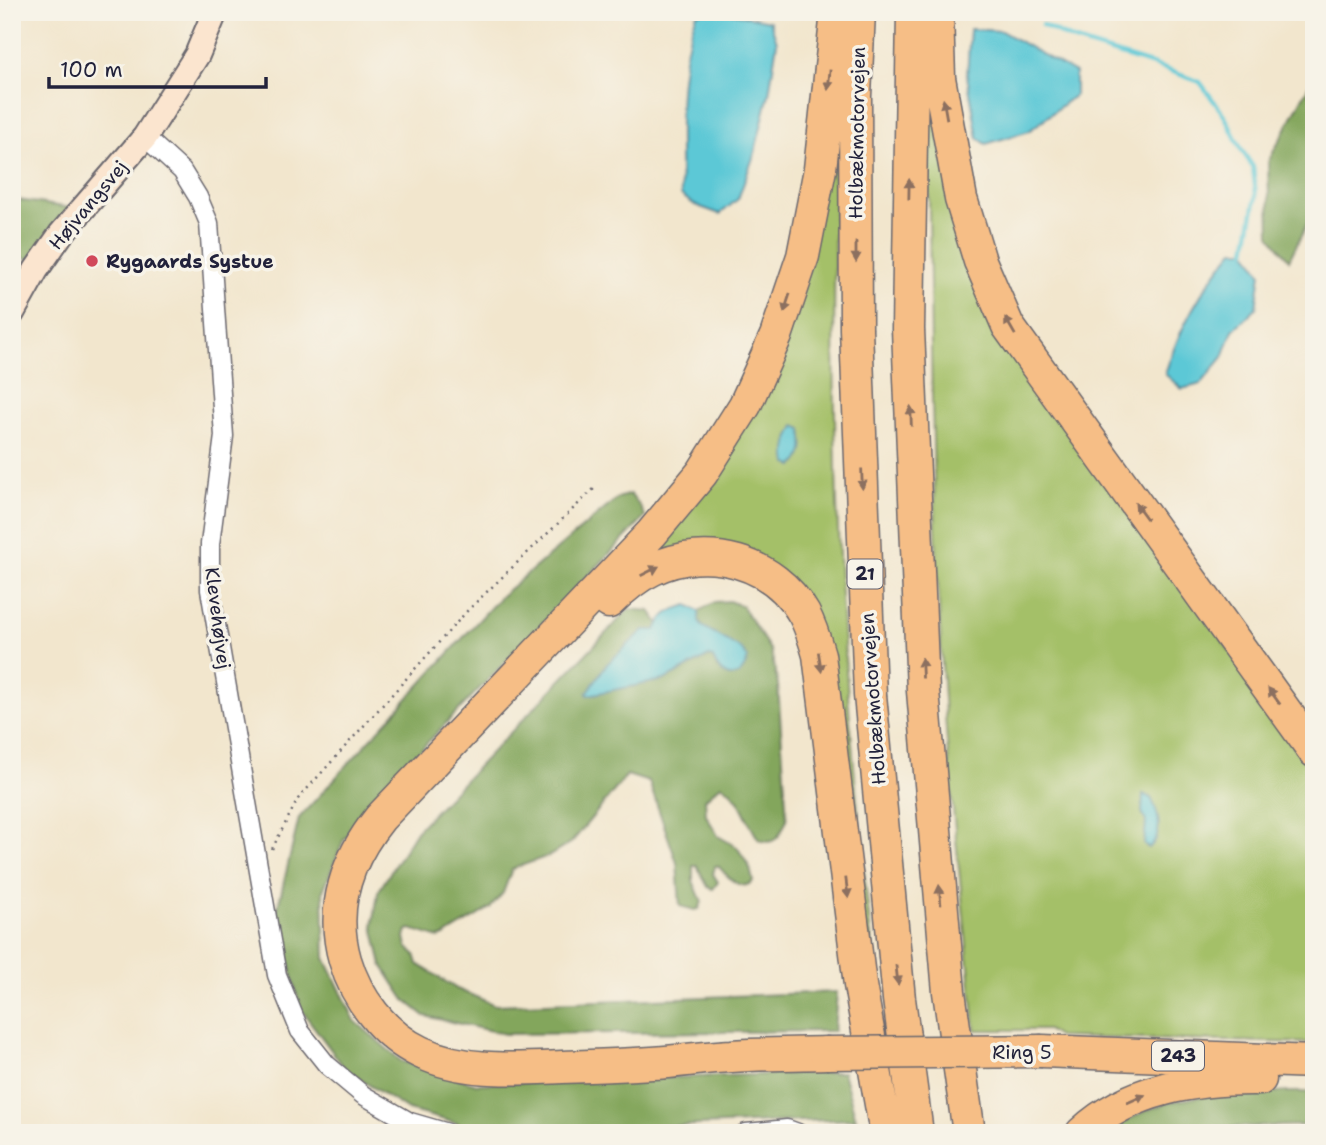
<svg xmlns="http://www.w3.org/2000/svg" width="1326" height="1145" font-family="'Shantell Sans',sans-serif">
<style>
.green{fill:#a4c067;stroke:#637151;stroke-width:2}
.forest{fill:#83a65c;stroke:#52644c;stroke-width:2}
.water{fill:#5cc8d6;stroke:#3f7588;stroke-width:2}
.lines{fill:none;stroke-linecap:round;stroke-linejoin:round}
.stream{stroke:#5cc8d6;stroke-width:4.5}
.street-casing{stroke:#6b676e;stroke-width:21}
.secondary-casing{stroke:#6b676e;stroke-width:28}
.highway-casing{stroke:#6b676e;stroke-width:35}
.path{stroke:#6b676e;stroke-width:2.5;stroke-dasharray:2 5;stroke-linecap:butt}
.street{stroke:#fff;stroke-width:18}
.secondary{stroke:#fbe5cf;stroke-width:24}
.highway{stroke:#f6be86;stroke-width:32}
.highway-bridge-casing{stroke:#6b676e;stroke-width:35;stroke-linecap:butt}
.highway-bridge{stroke:#f6be86;stroke-width:32}
.oneway{fill:#8c7060}
.poi-dot{fill:#d1495b;stroke:#f7f3e8;stroke-width:2.5}
.labels{text-anchor:middle;dominant-baseline:central;stroke-width:7;stroke-linejoin:round;paint-order:stroke}
.shield{fill:#f7f3e8;stroke:#62616f;stroke-width:2}
.shield-label{font-size:18px;font-weight:bold;fill:#22223b}
.street-label{font-size:19px;fill:#22223b;stroke:#f7f3e8}
.poi-label{font-size:19px;font-weight:bold;fill:#22223b;stroke:#f7f3e8;text-anchor:start}
</style>
<rect width="100%" height="100%" fill="#f7f3e8"/>
<filter id="ink" filterUnits="userSpaceOnUse"><feTurbulence type="fractalNoise" baseFrequency=".0143" numOctaves="2"/><feDisplacementMap in="SourceGraphic" scale="14" xChannelSelector="R" yChannelSelector="G"/><feConvolveMatrix kernelMatrix="1 2 1 2 8 2 1 2 1" color-interpolation-filters="sRGB"/></filter>
<filter id="wash" filterUnits="userSpaceOnUse"><feTurbulence type="fractalNoise" baseFrequency=".00686" numOctaves="4" result="noise"/><feDisplacementMap in="SourceGraphic" scale="28" xChannelSelector="R" yChannelSelector="G"/><feGaussianBlur stdDeviation="1.57" result="paint"/><feColorMatrix in="noise" values="0 0 0 0 0 0 0 0 0 0 0 0 0 0 0 0 0 1.4 0 .05"/><feComposite in="paint" operator="in"/></filter>
<g filter="url(#wash)">
<rect width="100%" height="100%" fill="#f2e6cd"/>
<path class="green" d="M928,107H933L963,255L1314,776V1043L1058,1037L1047,1030H975C966,930 954,830 946,730C932,523 930,315 928,107Z
M835,125C834,293 832,461 843,628C852,764 867,899 881,1034L849,859L786,578L643,561L725,449Z"/>
<path class="forest" d="M1314,76V210L1289,260L1270,235L1268,162Z
M12,199L77,209L35,260L12,256Z
M630,494L640,506L645,517L427,743L344,839L323,891L325,958L355,1021L401,1061L477,1084L843,1072L856,1119L493,1133L408,1110L346,1070L300,1008L277,911L299,818L501,596L618,498Z
M729,601L742,606L771,651L778,685L787,819C781,833 777,847 759,840C746,823 742,794 721,785L705,799L706,815L718,836L737,847L750,868L753,881C740,894 727,875 718,866H715L713,874L718,882L713,889L708,887L697,866H693V881L702,902L699,909L695,910L680,906L677,863L649,782L627,775L572,842L551,855L512,869L503,893L490,908L444,936L439,938L411,929L407,930L405,937L407,947L415,954L418,964L457,989L495,1005L837,992L834,1031L505,1034L425,1016L405,1000L382,965L373,926L378,892L416,831L629,609L650,611L659,623L656,630H644L607,665L588,693L664,680L709,656L713,657L718,669L702,626L699,622V611L715,602Z
M1236,1092H1314V1125L1165,1129L1146,1133H1109C1153,1100 1183,1099 1236,1092Z"/>
<path class="water" d="M703,12H726L770,21L777,42L769,94L754,155L738,199L720,214L695,205L681,195C680,135 675,70 697,14Z
M970,29L1001,31L1075,73V95L1029,131L986,144L978,138L967,76Z
M1234,250H1246L1261,273L1256,308L1233,330L1223,357L1201,384L1182,389L1165,374C1179,329 1203,286 1234,250Z
M795,426L802,429C804,444 806,455 794,466L788,464C785,450 788,439 795,426Z
M688,605L699,611V622L702,626L741,649L748,658C740,684 722,680 713,658L709,656L664,680L588,695L587,693L606,665L644,630H656C663,613 671,610 688,605Z
M1143,794L1151,798C1159,813 1164,835 1149,848L1144,845L1146,822L1142,812Z"/>
<g class="lines">
<path class="stream" d="M1042,25L1075,41L1154,65L1200,82L1224,115L1241,149L1253,167L1256,196L1246,250"/>
</g>
</g>
<g filter="url(#ink)">
<g class="lines">
<defs>
<path id="street" d="M145,137L182,171L198,197L209,223L224,436L210,544V590L277,975L300,1031L327,1065L363,1095L410,1122L448,1133
M746,1133L787,1129L798,1133"/>
<path id="secondary" d="M12,313L36,270L61,234L145,137L197,55L215,12"/>
<path id="highway" d="M859,12L855,96L856,329L870,695L899,999L917,1133
M913,12L908,329L923,691L949,992L969,1133
M937,12L939,78L961,199L980,261L1008,326L1314,751
M609,602C622,589 636,577 653,569C707,543 774,561 804,614C811,627 815,641 819,655L860,985L886,1133
M1042,1051L1314,1062
M826,1053C795,1054 763,1054 731,1056C705,1057 678,1062 652,1063C622,1065 592,1066 562,1067C515,1069 464,1073 420,1052C384,1035 356,998 345,960C330,908 347,859 380,818L652,533L702,473L745,405L776,336L803,256L820,169L837,12
M1082,1133C1130,1088 1197,1078 1260,1079"/>
</defs>
<use href="#street" class="street-casing"/>
<use href="#secondary" class="secondary-casing"/>
<use href="#highway" class="highway-casing"/>
<path class="path" d="M272,849L298,799L468,610L597,486"/>
<use href="#street" class="street"/>
<use href="#secondary" class="secondary"/>
<use href="#highway" class="highway"/>
<defs>
<path id="highway-bridge" d="M826,1053L1042,1051"/>
</defs>
<use href="#highway-bridge" class="highway-bridge-casing"/>
<use href="#highway-bridge" class="highway-bridge"/>
</g>
<defs><path id="oneway-solid" d="M-6-.8H1V-3.2L6.5 0L1 3.2V.8H-6Z" transform="scale(1.75)"/></defs>
<g class="oneway">
<use href="#oneway-solid" transform="translate(829 80) rotate(96)"/>
<use href="#oneway-solid" transform="translate(945 109) rotate(-100)"/>
<use href="#oneway-solid" transform="translate(909 189) rotate(-89)"/>
<use href="#oneway-solid" transform="translate(856 252) rotate(90)"/>
<use href="#oneway-solid" transform="translate(787 303) rotate(108)"/>
<use href="#oneway-solid" transform="translate(1010 326) rotate(-120)"/>
<use href="#oneway-solid" transform="translate(911 416) rotate(-92)"/>
<use href="#oneway-solid" transform="translate(862 479) rotate(88)"/>
<use href="#oneway-solid" transform="translate(1141 511) rotate(-126)"/>
<use href="#oneway-solid" transform="translate(650 571) rotate(-27)"/>
<use href="#oneway-solid" transform="translate(820 662) rotate(81)"/>
<use href="#oneway-solid" transform="translate(922 668) rotate(-93)"/>
<use href="#oneway-solid" transform="translate(1274 696) rotate(-126)"/>
<use href="#oneway-solid" transform="translate(847 888) rotate(83)"/>
<use href="#oneway-solid" transform="translate(940 895) rotate(-95)"/>
<use href="#oneway-solid" transform="translate(897 975) rotate(84)"/>
<use href="#oneway-solid" transform="translate(1136 1099) rotate(-24)"/>
</g>
</g>
<circle class="poi-dot" cx="92" cy="261" r="7"/>
<g class="labels">
<g class="shield">
<rect x="847.5" y="559.5" width="35" height="29" rx="5"/>
<rect x="1152" y="1041.5" width="52" height="29" rx="5"/>
</g>
<g class="shield-label">
<text x="865" y="574">21</text>
<text x="1178" y="1056">243</text>
</g>
<g class="street-label">
<text transform="translate(857 133) rotate(-89)">Holbækmotorvejen</text>
<text transform="translate(88 205) rotate(-50)">Højvangsvej</text>
<text transform="translate(218 618) rotate(83)">Klevehøjvej</text>
<text transform="translate(873 699) rotate(-94)">Holbækmotorvejen</text>
<text x="1022" y="1052">Ring 5</text>
</g>
<g class="poi-label">
<text x="106" y="261">Rygaards Systue</text>
</g>
</g>
<rect width="1326" height="1145" fill="none" stroke="#f7f3e8" stroke-width="42"/>
<path d="M49 77v10h217v-10" fill="none" stroke="#22223b" stroke-width="3.5"/>
<text x="60" y="77" font-size="21" fill="#22223b" stroke="#f7f3e8" stroke-width="5" paint-order="stroke">100 m</text>
</svg>
